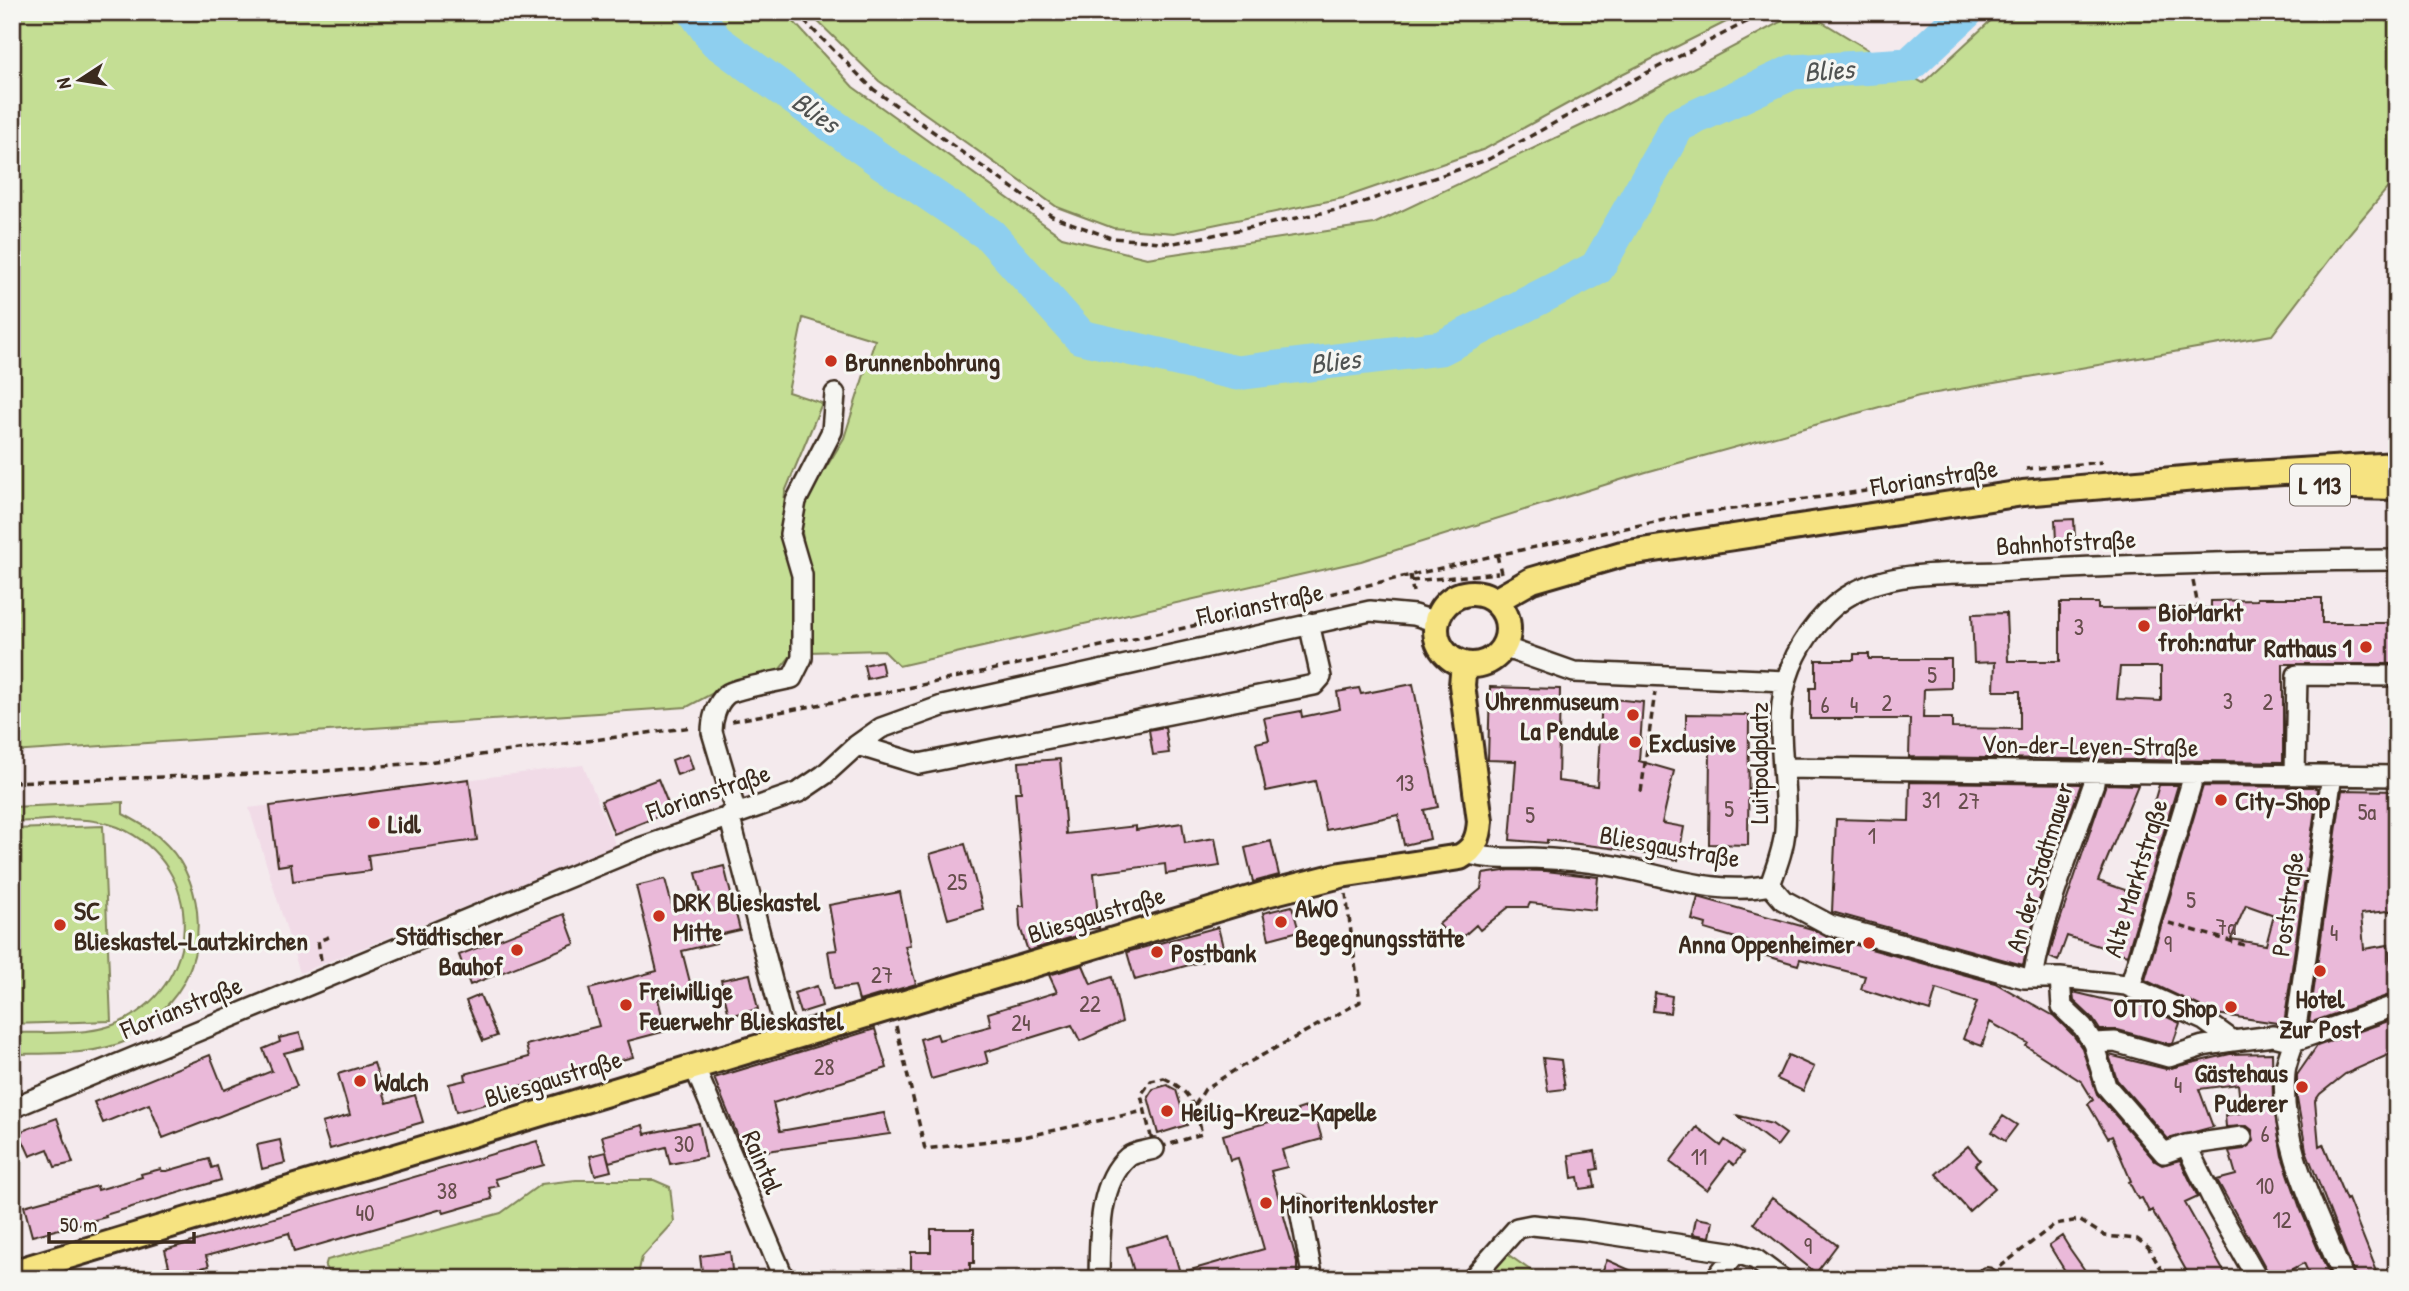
<svg xmlns="http://www.w3.org/2000/svg" width="2409" height="1291" font-family="'Patrick Hand',sans-serif">
<style>
.built{fill:#f1dbe7}
.green{fill:#c4de94;stroke:#808459;stroke-width:2}
.lines{fill:none;stroke-linecap:round;stroke-linejoin:round}
.river{stroke:#8ecfef;stroke-width:35}
.building{fill:#eab9d9;stroke:#3b2a1e;stroke-width:2;fill-rule:evenodd}
.minor-casing{stroke:#3b2a1e;stroke-width:24}
.major-casing{stroke:#3b2a1e;stroke-width:30}
.path{stroke:#3b2a1e;stroke-width:3.5;stroke-dasharray:7 5;stroke-linecap:butt}
.minor{stroke:#f6f6f2;stroke-width:19}
.major{stroke:#f6e381;stroke-width:24}
.poi-dot{fill:#c8321e;stroke:#f6f6f2;stroke-width:2.5}
.labels{text-anchor:middle;dominant-baseline:central;stroke-width:6;stroke-linejoin:round;paint-order:stroke}
.number-label{font-size:23px;fill:#674e4d}
.shield{fill:#f6f6f2;stroke:#73675e;stroke-width:2}
.shield-label{font-size:24px;font-weight:bold;fill:#3b2a1e}
.poi-label{font-size:26px;font-weight:bold;fill:#3b2a1e;stroke:#f6f6f2;text-anchor:start}
.street-label{font-size:26px;fill:#3b2a1e;stroke:#f6f6f2}
.water-label{font-size:28px;font-style:italic;fill:#505352;stroke:#f6f6f2}
</style>
<rect width="100%" height="100%" fill="#f4eaed"/>
<filter id="ink" filterUnits="userSpaceOnUse"><feTurbulence type="fractalNoise" baseFrequency=".0143" numOctaves="2"/><feDisplacementMap in="SourceGraphic" scale="14" xChannelSelector="R" yChannelSelector="G"/><feConvolveMatrix kernelMatrix="1 2 1 2 8 2 1 2 1" color-interpolation-filters="sRGB"/></filter>
<g filter="url(#ink)">
<path class="built" d="M583,765L616,846L300,973L249,808Z"/>
<path class="green" d="M12,12H785L853,87L1062,237L1147,258L1374,224L1614,110L1799,12H1806L1923,83L2000,12H2393L2397,26V177L2349,234L2272,335L1919,396L1646,472L1361,561L899,666L883,650L809,652L807,565L801,526L807,499L844,438L875,340L803,318L788,392L822,403L785,492L782,531L795,577L794,652L780,669L717,691L687,707L12,752Z
M808,12H1746L1620,75L1485,149L1343,198L1174,233L1113,228L1057,207L879,81Z
M123,802V814C140,823 154,831 167,845C207,886 208,959 170,1002C158,1016 143,1025 128,1034L129,1040C92,1056 52,1053 12,1054V1033C44,1032 83,1036 113,1025C204,990 209,866 118,827C86,814 46,821 12,822V807Z
M103,826L111,1021L12,1024V829Z
M576,1180H654L670,1187L674,1222L642,1257L637,1279H336L325,1267L327,1260L501,1213L541,1184Z
M1500,1249L1543,1279H1474Z"/>
<g class="lines">
<path class="river" d="M695,12L716,41L884,163L990,235L1081,337L1237,373L1441,348L1597,268L1678,125L1793,72L1909,65L1966,12"/>
</g>
<path class="building" d="M2074,519L2075,540L2056,541L2055,520Z
M2257,598H2322V623H2397V664H2283V762L1909,757L1910,719H1810V688H1816V660H1854V654H1869V659H1951V688L1924,689L1923,718H1952V728L2020,729V691H1994L1995,662L1974,663L1972,614L2006,613L2008,661H2060V603H2098V609L2211,608V601L2257,600ZM2120,667H2161V701L2117,699Z
M881,661L884,675L867,679L864,665Z
M1413,684L1438,807L1424,810L1430,839L1404,845L1398,815L1326,830L1315,781L1266,791L1256,743L1269,740L1264,718L1301,711L1302,717L1340,709L1337,692L1359,688L1361,694Z
M1490,687L1560,689L1558,781L1597,786L1602,698L1643,702L1639,761L1674,771L1662,823L1684,827L1678,860L1618,849L1547,840V843L1510,840L1516,761L1488,760Z
M1686,714L1749,715L1748,845L1709,844L1710,748L1686,746Z
M1165,727L1169,753L1153,755L1149,730Z
M688,754L693,769L677,775L672,760Z
M1060,759L1066,834L1136,826V830L1182,823L1185,843L1215,838L1220,866L1166,874L1165,864L1094,873L1099,928L1079,930V935L1028,951L1020,927L1019,906H1024L1015,792H1021L1019,762Z
M469,779L477,840L368,855L370,871L293,881L291,864L278,866L270,806Z
M658,779L669,806L662,809L664,814L614,834L601,801Z
M1910,782L2081,784L2039,900L2023,965L1832,912L1836,819L1909,821Z
M2106,784L2138,785L2098,881L2128,891L2159,785H2178L2127,955L2067,936L2058,961L2049,957L2056,932Z
M2203,786L2313,787L2318,789L2284,1024L2216,1014L2145,980ZM2246,905L2274,915L2266,945L2231,939Z
M2342,790L2397,791V910L2361,914L2364,949L2388,945L2395,993L2309,1023Z
M1271,841L1279,875L1253,882L1245,848Z
M965,844L983,909L948,919L930,854Z
M724,866L740,930L714,936L716,943L682,951L692,990L658,999L666,1031L628,1041L633,1057L516,1087L519,1095L456,1112L449,1084L466,1080L465,1074L529,1057L526,1045L599,1026L589,989L657,971L636,886L665,879L674,913L704,905L696,873Z
M1511,870L1546,871L1598,877L1595,910L1530,903L1528,907H1509L1480,930L1476,925L1455,944L1439,924L1481,889L1483,874Z
M900,892L910,945L905,946L916,984L859,1001L855,986L834,989L828,951L837,950L829,905Z
M1698,897L1812,929L1827,937L1995,983L2054,1016L2073,1035L2082,1048L2097,1094L2155,1161L2162,1165L2180,1160L2198,1197L2185,1203L2228,1279H2191L2152,1210L2149,1212L2142,1198L2138,1199L2129,1182L2131,1181L2112,1136L2108,1138L2088,1104L2093,1100L2082,1082L2026,1046L2028,1043L1990,1022L1982,1046L1963,1039L1977,1002L1936,989L1930,1011L1861,989L1865,976L1800,959L1798,965L1760,954L1763,946L1705,929L1706,924L1692,920Z
M1292,906L1299,931L1269,939L1263,913Z
M564,914L575,944L470,985L459,955Z
M1218,927L1225,955L1135,980L1127,952Z
M1083,965L1091,984L1112,977L1122,1022L1080,1041L1072,1025L985,1052L988,1063L931,1079L920,1039L937,1034L939,1040L991,1026L988,1013L1057,992L1049,975Z
M750,974L758,1009L729,1016L721,980Z
M817,986L822,1006L800,1013L794,993Z
M2073,992L2136,1007L2137,1003L2180,1023L2173,1043L2169,1044L2118,1030H2100L2092,1018L2074,1001Z
M1655,993L1672,996L1670,1013L1653,1011Z
M480,995L497,1036L483,1041L466,1001Z
M2397,1018V1051L2345,1074L2320,1094L2315,1101L2319,1146L2323,1144L2346,1200L2348,1199L2380,1279H2356L2306,1150L2297,1099V1075L2317,1046Z
M875,1029L887,1068L773,1103L780,1131L884,1113L890,1134L745,1154L714,1078Z
M300,1033L304,1048L284,1053L297,1086L163,1138L149,1104L103,1123L94,1102L210,1055L224,1090L272,1071L263,1049L280,1042L279,1038Z
M2272,1053L2273,1101L2282,1156L2300,1208L2331,1279H2311L2304,1263L2277,1278L2269,1274L2217,1180L2236,1175L2229,1151L2244,1149L2254,1141L2252,1130L2247,1126L2226,1127L2225,1115L2241,1113L2238,1084L2199,1089L2213,1127L2168,1139L2117,1080L2109,1055L2166,1069L2230,1054Z
M1788,1055L1814,1067L1803,1091L1777,1079Z
M1543,1058L1561,1060L1565,1089L1548,1091Z
M374,1063L387,1103L415,1095L423,1122L330,1149L322,1123L350,1115L338,1074Z
M1167,1085L1176,1090L1187,1125L1158,1134L1148,1097L1153,1089Z
M1312,1105L1322,1139L1282,1150L1287,1167L1271,1171L1297,1262V1279H1136L1127,1247L1169,1235L1180,1273L1264,1249L1238,1158L1230,1160L1223,1135L1298,1114L1297,1110Z
M1736,1115L1772,1124L1786,1134L1777,1146Z
M2003,1116L2017,1125L2005,1141L1992,1132Z
M57,1118L73,1163L55,1167L48,1149L30,1156L19,1132Z
M699,1123L706,1157L670,1164L666,1147L609,1162L602,1136L643,1125L645,1134Z
M1697,1127L1721,1146L1725,1140L1743,1153L1734,1165L1729,1161L1707,1190L1670,1162Z
M280,1140L285,1163L262,1169L257,1145Z
M537,1141L544,1165L495,1179L498,1186L489,1188L492,1199L444,1213L442,1209L294,1252L289,1233L206,1256L209,1266L186,1272L188,1279H142L141,1274L169,1266L165,1250Z
M1968,1146L1980,1160L1975,1165L1995,1188L1969,1211L1936,1174Z
M1595,1151L1598,1169L1592,1170L1595,1187L1580,1189L1578,1177L1572,1178L1569,1155Z
M606,1152L611,1171L595,1175L590,1156Z
M209,1159L212,1168L217,1166L221,1180L105,1215L106,1217L32,1236L24,1206L97,1186L98,1190L142,1177L141,1174L161,1169L162,1171H167Z
M1772,1198L1837,1245L1816,1273L1754,1223Z
M1696,1218L1713,1221L1710,1237L1693,1234Z
M931,1229H974V1263H970V1279H911V1252H931Z
M2062,1236L2070,1249L2091,1279H2070L2049,1245Z
M730,1252L733,1279H703L700,1256Z
M1607,1260L1650,1279H1599Z"/>
<g class="lines">
<defs>
<path id="minor" d="M1503,647L1574,672L1786,681
M857,745L919,764L1314,685L1321,677L1309,623
M1783,768L2397,776
M2295,774L2297,675L2397,676
M2332,775L2294,1041C2291,1051 2286,1062 2285,1072C2279,1147 2317,1212 2344,1279
M736,813L712,732C712,720 716,704 726,695C733,689 779,681 792,678L802,658V575L790,534L796,501L832,431L835,394
M729,815L787,1038
M1467,853C1488,860 1509,858 1531,858C1553,859 1574,860 1595,863C1654,870 1711,898 1770,885
M1770,885C1776,868 1784,848 1785,830C1789,777 1770,718 1791,667C1803,637 1826,607 1855,592C1892,571 1953,574 1995,572C2129,564 2263,561 2397,560
M1770,885L1783,900L1830,925L2024,978H2060L2126,985L2204,1020L2233,1041
M2033,978C2044,911 2071,848 2094,783L2095,772
M2060,978L2062,1007L2083,1027L2093,1043L2106,1086L2164,1153L2186,1145L2217,1208L2254,1273L2248,1277
M2130,987L2191,785L2192,773
M2093,1043L2115,1042L2169,1057L2203,1046L2233,1041L2273,1036L2294,1041L2397,1005
M694,1066L784,1279
M12,1108L637,849L799,792L824,775L857,745L881,728L942,706L1370,611L1414,615L1437,622
M2186,1145L2242,1137
M1299,1205L1311,1269L1309,1279
M1099,1279C1100,1241 1097,1184 1128,1157C1134,1152 1147,1151 1154,1149
M1472,1279L1517,1228L1532,1225L1582,1230L1736,1253L1755,1259L1782,1279
M1715,1279L1736,1253
M1985,1279L1987,1278"/>
<path id="major" d="M2311,485L2397,487
M1436 629a36 36 0 1 1 72 0a36 36 0 1 1-72 0Z
M1495,601L1532,580L1622,554L2023,493L2219,476L2397,465
M12,1273L1266,894L1341,875L1460,857C1475,849 1479,837 1480,821L1462,685L1464,664"/>
</defs>
<use href="#minor" class="minor-casing"/>
<use href="#major" class="major-casing"/>
<path class="path" d="M795,12L873,89L1052,216L1111,238L1174,243L1346,208L1489,159L1625,84L1766,12
M2026,469L2102,462
M1497,555L1501,573
M1410,575L1413,592
M1411,581L1498,573
M2193,581L2198,606
M732,721L908,688L1184,628L1497,555L1688,515L1998,473
M12,782L315,772L427,762L693,727
M1641,792L1655,692
M2169,923L2244,945
M321,960L318,941L329,937
M896,1026L925,1149L1028,1136L1144,1111
M1164,1078C1191,1091 1195,1106 1202,1134L1154,1149L1141,1095L1151,1081Z
M1195,1105L1205,1089L1235,1070L1360,1002L1346,894
M2000,1267L2055,1224L2079,1220L2105,1236L2137,1239L2148,1247L2167,1279"/>
<use href="#minor" class="minor"/>
<use href="#major" class="major"/>
</g>
</g>
<g class="poi-dot">
<circle cx="831" cy="361" r="7"/>
<circle cx="2144" cy="626" r="7"/>
<circle cx="2366" cy="647" r="7"/>
<circle cx="1633" cy="715" r="7"/>
<circle cx="1635" cy="742" r="7"/>
<circle cx="2221" cy="800" r="7"/>
<circle cx="374" cy="823" r="7"/>
<circle cx="659" cy="916" r="7"/>
<circle cx="1281" cy="922" r="7"/>
<circle cx="60" cy="925" r="7"/>
<circle cx="1869" cy="943" r="7"/>
<circle cx="517" cy="950" r="7"/>
<circle cx="1157" cy="952" r="7"/>
<circle cx="2320" cy="971" r="7"/>
<circle cx="626" cy="1005" r="7"/>
<circle cx="2231" cy="1007" r="7"/>
<circle cx="360" cy="1081" r="7"/>
<circle cx="2302" cy="1087" r="7"/>
<circle cx="1167" cy="1111" r="7"/>
<circle cx="1266" cy="1203" r="7"/>
</g>
<g class="labels">
<g class="number-label">
<text x="2079" y="626">3</text>
<text x="1932" y="674">5</text>
<text x="2228" y="700">3</text>
<text x="2268" y="701">2</text>
<text x="1887" y="702">2</text>
<text x="1825" y="704">6</text>
<text x="1854" y="704">4</text>
<text x="1405" y="782">13</text>
<text x="1931" y="799">31</text>
<text x="1969" y="800">27</text>
<text x="1729" y="808">5</text>
<text x="2367" y="811">5a</text>
<text x="1530" y="814">5</text>
<text x="1872" y="835">1</text>
<text x="957" y="881">25</text>
<text x="2191" y="899">5</text>
<text x="2226" y="926">7a</text>
<text x="2334" y="932">4</text>
<text x="2168" y="943">9</text>
<text x="882" y="974">27</text>
<text x="1090" y="1003">22</text>
<text x="1021" y="1022">24</text>
<text x="824" y="1066">28</text>
<text x="2178" y="1084">4</text>
<text x="2265" y="1133">6</text>
<text x="684" y="1143">30</text>
<text x="1699" y="1156">11</text>
<text x="2265" y="1185">10</text>
<text x="447" y="1190">38</text>
<text x="365" y="1212">40</text>
<text x="2282" y="1219">12</text>
<text x="1808" y="1245">9</text>
</g>
<rect class="shield" x="2290" y="464.5" width="60" height="41" rx="5"/>
<g class="shield-label">
<text x="2320" y="485">L 113</text>
</g>
<g class="poi-label">
<text x="845" y="361">Brunnenbohrung</text>
<text x="2158" y="611">BioMarkt<tspan x="2158" dy="30">froh:natur</tspan></text>
<text x="2352" y="647" text-anchor="end">Rathaus 1</text>
<text x="1619" y="700" text-anchor="end">Uhrenmuseum<tspan x="1619" dy="30">La Pendule</tspan></text>
<text x="1649" y="742">Exclusive</text>
<text x="2235" y="800">City-Shop</text>
<text x="388" y="823">Lidl</text>
<text x="673" y="901">DRK Blieskastel<tspan x="673" dy="30">Mitte</tspan></text>
<text x="1295" y="907">AWO<tspan x="1295" dy="30">Begegnungsstätte</tspan></text>
<text x="74" y="910">SC<tspan x="74" dy="30">Blieskastel-Lautzkirchen</tspan></text>
<text x="503" y="935" text-anchor="end">Städtischer<tspan x="503" dy="30">Bauhof</tspan></text>
<text x="1855" y="943" text-anchor="end">Anna Oppenheimer</text>
<text x="1171" y="952">Postbank</text>
<text x="640" y="990">Freiwillige<tspan x="640" dy="30">Feuerwehr Blieskastel</tspan></text>
<text x="2320" y="998" text-anchor="middle">Hotel<tspan x="2320" dy="30">Zur Post</tspan></text>
<text x="2217" y="1007" text-anchor="end">OTTO Shop</text>
<text x="2288" y="1072" text-anchor="end">Gästehaus<tspan x="2288" dy="30">Puderer</tspan></text>
<text x="374" y="1081">Walch</text>
<text x="1181" y="1111">Heilig-Kreuz-Kapelle</text>
<text x="1280" y="1203">Minoritenkloster</text>
</g>
<g class="street-label">
<text transform="translate(1934 477) rotate(-9)">Florianstraße</text>
<text transform="translate(2066 542) rotate(-3)">Bahnhofstraße</text>
<text transform="translate(1260 604) rotate(-12)">Florianstraße</text>
<text transform="translate(2090 745) rotate(1)">Von-der-Leyen-Straße</text>
<text transform="translate(1758 763) rotate(-90)">Luitpoldplatz</text>
<text transform="translate(708 792) rotate(-19)">Florianstraße</text>
<text transform="translate(1670 846) rotate(10)">Bliesgaustraße</text>
<text transform="translate(2039 867) rotate(-73)">An der Stadtmauer</text>
<text transform="translate(2135 878) rotate(-73)">Alte Marktstraße</text>
<text transform="translate(2287 904) rotate(-82)">Poststraße</text>
<text transform="translate(1096 914) rotate(-17)">Bliesgaustraße</text>
<text transform="translate(181 1007) rotate(-22)">Florianstraße</text>
<text transform="translate(553 1078) rotate(-17)">Bliesgaustraße</text>
<text transform="translate(763 1162) rotate(67)">Raintal</text>
</g>
<g class="water-label">
<text transform="translate(1829 70) rotate(-4)">Blies</text>
<text transform="translate(816 112) rotate(35)">Blies</text>
<text transform="translate(1335 361) rotate(-7)">Blies</text>
</g>
</g>
<rect width="2409" height="1291" fill="none" stroke="#f6f6f2" stroke-width="42"/>
<rect x="21" y="21" width="2367" height="1249" fill="none" stroke="#3b2a1e" stroke-width="2.5" filter="url(#ink)"/>
<g transform="translate(80 80) rotate(258)" stroke="#f6f6f2" stroke-width="5" paint-order="stroke">
<path d="M0-5L12 26L0 18L-12 26Z" fill="#3b2a1e"/>
<text y="-10" font-size="19" font-weight="bold" text-anchor="middle" fill="#3b2a1e">N</text>
</g>
<path d="M49 1232v10h145v-10" fill="none" stroke="#3b2a1e" stroke-width="3.5"/>
<text x="60" y="1232" font-size="21" fill="#3b2a1e" stroke="#f6f6f2" stroke-width="5" paint-order="stroke">50 m</text>
</svg>
